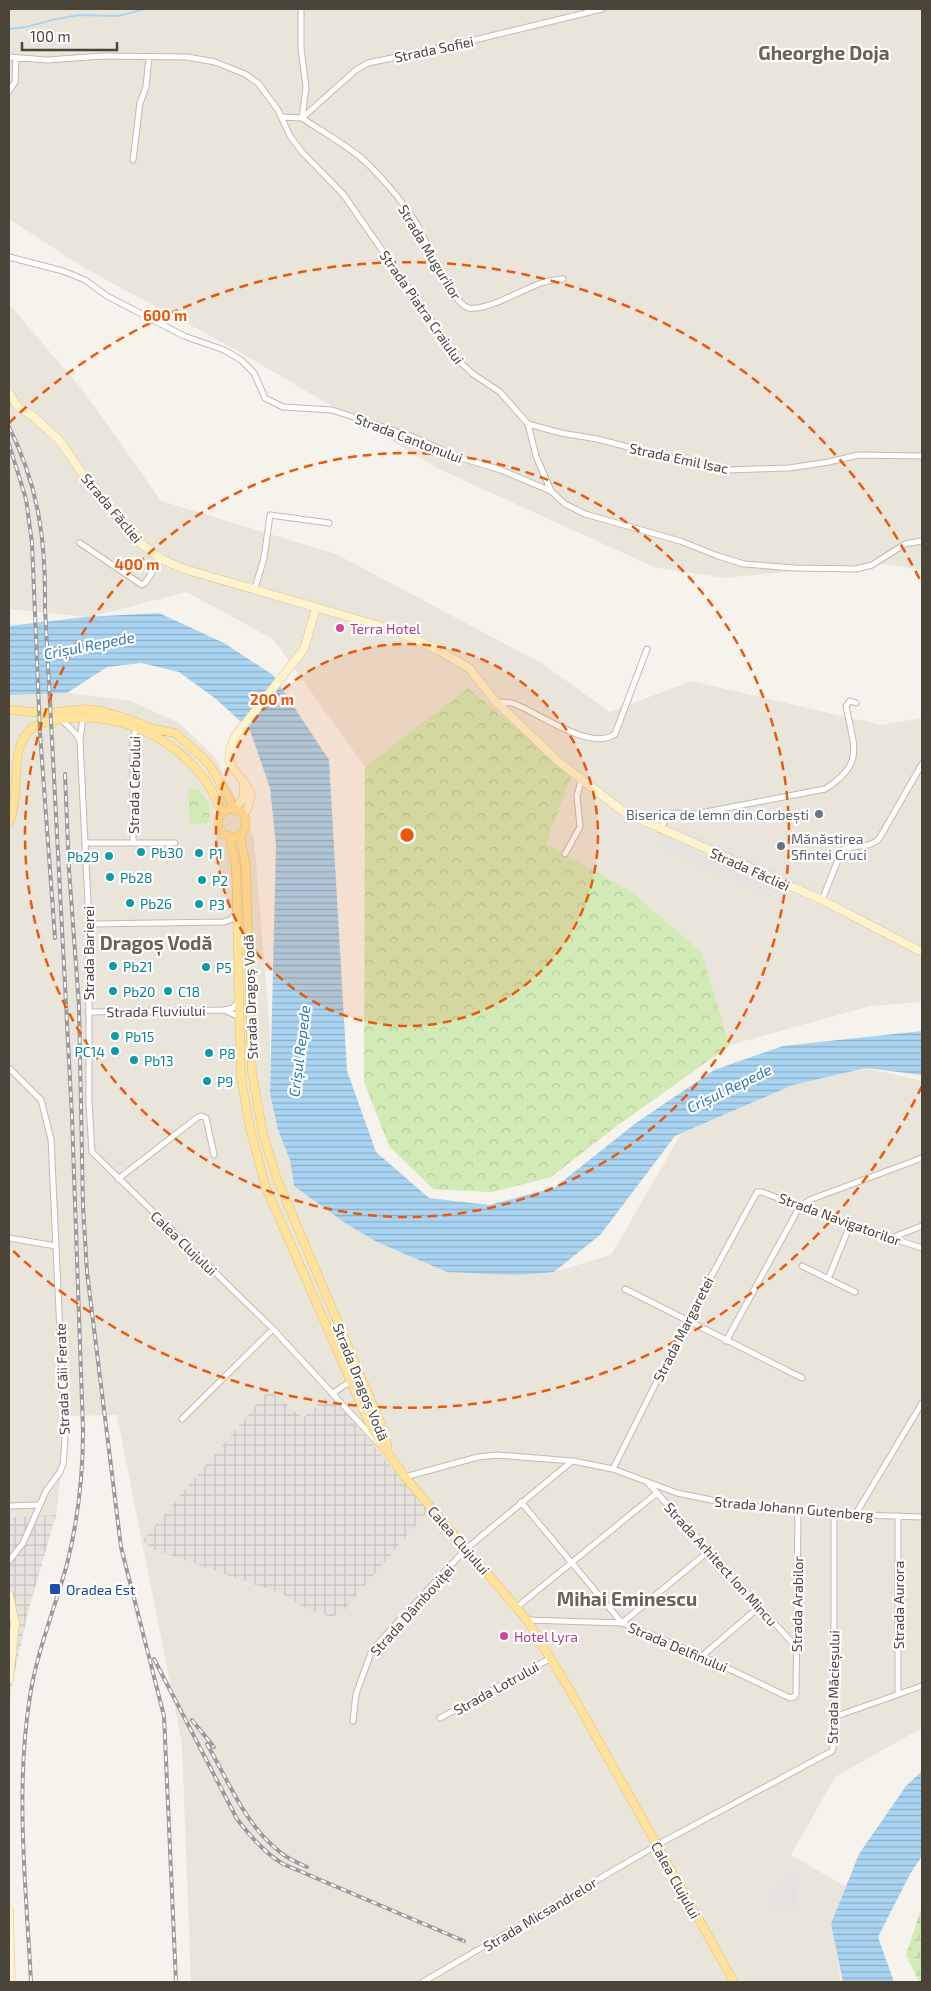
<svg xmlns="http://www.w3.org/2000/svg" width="931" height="1991" font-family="'Exo 2',sans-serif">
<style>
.residential{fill:#eae5da}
.industrial{fill:url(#industrial-grid)}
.wetland{fill:url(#wetland-marsh)}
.park{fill:url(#park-crowns)}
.parking{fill:#e5e3e0}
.water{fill:url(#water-rules)}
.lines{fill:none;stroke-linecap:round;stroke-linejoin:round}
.stream{stroke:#a9d4f2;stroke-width:2}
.street-casing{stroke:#c2bbae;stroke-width:7}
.secondary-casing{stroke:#d6c79b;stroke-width:9}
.primary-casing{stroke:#e6c16a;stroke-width:9}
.street{stroke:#fff;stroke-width:5}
.secondary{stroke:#fff3cd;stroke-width:8}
.primary{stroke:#ffe39c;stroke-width:8}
.rail-casing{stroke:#9a9a9a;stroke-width:4}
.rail{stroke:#fff;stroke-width:2;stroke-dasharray:5.5;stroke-linecap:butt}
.ring{fill:none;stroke:#e8590c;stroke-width:2.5;stroke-dasharray:9 6}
.hotel-dot{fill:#d1479c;stroke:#fff;stroke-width:2}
.worship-dot{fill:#6b7280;stroke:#fff;stroke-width:2}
.culture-dot{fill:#0f9aa8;stroke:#fff;stroke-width:2}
.transit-dot{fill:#1a4fb4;stroke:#fff;stroke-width:2}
.labels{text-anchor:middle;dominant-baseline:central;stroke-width:4.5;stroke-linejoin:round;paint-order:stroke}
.street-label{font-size:14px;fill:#4b4439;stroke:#fff}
.hotel-label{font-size:14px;fill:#b23c85;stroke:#fff;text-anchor:start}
.worship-label{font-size:14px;fill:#5b616d;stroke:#fff;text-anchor:end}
.culture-label{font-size:14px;fill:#0d838f;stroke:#fff;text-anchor:start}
.transit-label{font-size:14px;fill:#164399;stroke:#fff;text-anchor:start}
.water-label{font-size:15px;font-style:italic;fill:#2e7ab2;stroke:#fff}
.district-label{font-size:19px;font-weight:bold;fill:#6e6250;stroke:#fff}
.centre{fill:#e8590c;stroke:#fff;stroke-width:2.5}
.ring-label{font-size:15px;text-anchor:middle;font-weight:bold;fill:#e8590c;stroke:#fff;stroke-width:4.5;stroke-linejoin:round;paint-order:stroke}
</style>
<defs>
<pattern id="industrial-grid" width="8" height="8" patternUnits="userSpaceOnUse" patternTransform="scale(1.25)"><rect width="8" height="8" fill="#e6e2dd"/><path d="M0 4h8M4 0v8" fill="none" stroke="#c7c3be"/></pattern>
<pattern id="wetland-marsh" width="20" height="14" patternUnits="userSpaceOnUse" patternTransform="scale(1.25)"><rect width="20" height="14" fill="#d2eab5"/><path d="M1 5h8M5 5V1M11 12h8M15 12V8" fill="none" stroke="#b6ca9c"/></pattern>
<pattern id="park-crowns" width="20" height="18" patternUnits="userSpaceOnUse" patternTransform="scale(1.25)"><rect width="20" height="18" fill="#d2eab5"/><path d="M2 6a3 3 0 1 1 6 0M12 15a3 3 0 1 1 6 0" fill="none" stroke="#b6ca9c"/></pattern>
<pattern id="water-rules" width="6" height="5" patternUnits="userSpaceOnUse" patternTransform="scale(1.25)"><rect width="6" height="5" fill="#a9d4f2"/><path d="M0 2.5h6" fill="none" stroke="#8caec5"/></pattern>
</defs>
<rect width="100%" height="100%" fill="#f6f3ec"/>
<path class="residential" d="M9,9H922V570L877,563L724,578L654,567L441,470L238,351L86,269L9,219Z
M9,304L85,393L161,501L336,554L543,664L610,712L691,681L881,725L922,718V1002L870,1006L730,1045L618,1125L551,1177L492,1192L433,1189L389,1146L365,767L274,640L187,592L89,617L9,609Z
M67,693L131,701L179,723L216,758L254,838L270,1031V1094L278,1130L290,1160L294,1186L345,1223L377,1242L447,1272H554L611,1255L681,1134L793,1085L866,1068L922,1081V1728L835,1777L791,1855L848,1888L835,1937L841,1982H191L182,1744L117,1415L68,1416L56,1515L9,1517V694Z"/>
<path class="industrial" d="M269,1390L303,1418L330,1394L428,1511L344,1610L332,1617L307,1609L285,1595L153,1549L143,1540Z
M56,1515L28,1612L11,1689L9,1721V1517Z"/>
<path class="wetland" d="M922,1906V1982H919L906,1955Z"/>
<path class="park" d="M468,688L572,774L546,844L630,891L701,952L730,1045L618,1125L551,1177L492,1192L433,1189L389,1146L364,1082L365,767Z
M188,789H198C208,802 212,807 209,823L190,824Z"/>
<path class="parking" d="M672,826L680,829L819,890L814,893L669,830Z
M662,834L787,890L768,897L663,849Z
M789,1874L798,1877L795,1908L769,1905V1894Z"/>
<path class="water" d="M159,613L224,643L273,675L329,760L347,1071L376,1152L429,1198L489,1205L554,1188L636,1123L714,1070L783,1046L922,1031V1075L866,1068L793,1085L675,1136L601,1234L554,1272L519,1275L447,1272L377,1242L345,1223L294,1186L290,1160L278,1130L270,1094L276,845L270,788L250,730L216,699L179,672L141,663L107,667L67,693L9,695V626L85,617Z
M922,1771V1856L910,1874L878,1937L894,1982H843L831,1924L859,1854L906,1786Z"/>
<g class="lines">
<path class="stream" d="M9,29L26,27L56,19L79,15L118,16L145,9"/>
<defs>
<path id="street" d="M301,9V49L306,87L302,118C320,130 341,142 359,156C378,172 405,204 418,226C427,242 452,305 469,308C487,311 524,289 541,283C548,280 556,280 563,279
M9,57L47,60L103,56L187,57L215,62L245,74L258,83L278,110L290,136L302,152L343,194L460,362L473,374L500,392L528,424L536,456L551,491L565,504L585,514L680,541L718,556L744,564L795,568L856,569L872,565L905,544L922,541
M9,91L15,82L16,58
M282,117L302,118L356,70L368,63L450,46L602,9
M133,160L140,103L146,87L149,57
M9,257L63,271L85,280L107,296L184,336L224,350L241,360L254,373L265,398L283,407L332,410L413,437L458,457L501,470L551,491
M528,424L561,433L597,439L694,464L727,470L789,468L829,462L858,455L922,456
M80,543L142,585L145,583L161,559
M255,588L264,558L270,515L329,523
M496,702C502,702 509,702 515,704C538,713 592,752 615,734L647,649
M62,720L76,734L80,741L83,716
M80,741L89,924V1103L92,1152L273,1329L378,1443
M660,830C668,812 672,811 690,815L825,789C865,764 854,747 846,706L850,701L856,703
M86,843H175
M133,843V739L136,728
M565,854L580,827L577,796L581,781
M822,900L842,850C854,844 869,849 879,839L922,764
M89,924L224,922L232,919L236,912
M224,1010L240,1017
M88,1012L224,1010L233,1008L239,1001
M9,1068L41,1100L51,1139L65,1441L63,1464L60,1472L46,1491L23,1543L9,1561
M118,1179L198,1117L202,1116L206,1118L214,1155
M9,1238L56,1246
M891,1238L922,1226
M802,1266L855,1292
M828,1279L850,1225
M625,1289L802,1378
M726,1341L800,1206L812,1199L922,1158
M333,1393L351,1381
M182,1419L273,1329
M613,1469L687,1321L757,1192H762L850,1225L922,1248
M405,1477L478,1457L497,1455L573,1461L613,1469L677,1493L736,1505L834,1514L922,1517
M648,1483L796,1647
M521,1502L622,1623
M9,1506L38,1505
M855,1515L922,1403
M898,1517V1693
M517,1607L657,1493
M527,1620L622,1623L702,1656L790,1698L794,1697L796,1694L798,1511
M622,1623L709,1551
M702,1656L759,1607
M834,1717L922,1686
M440,1718L551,1658
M353,1721L356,1694L372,1650L466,1549L572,1461
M423,1982L657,1845L832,1751L833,1747L834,1717V1514"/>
<path id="secondary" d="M9,393L18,407L33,416L60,441L79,469L135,539L161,559L184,569L397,631L440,651L469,668L496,702L559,762L624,812L822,900L922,952
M235,810L243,798L244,784
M243,815L248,808L251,794C240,768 218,768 236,735L304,649L316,608
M9,1595L15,1624L9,1680
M9,1911L11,1982"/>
<path id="primary" d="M9,710L45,713L86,709L102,711L131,720L150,728L175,733L202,757L211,767L230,800L233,809
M218 823a14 14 0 1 1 28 0a14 14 0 1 1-28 0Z
M9,823C22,795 8,753 29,731C39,721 51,721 64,719C129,709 200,750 222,813
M240,834L246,866L252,1073L263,1134L277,1179L381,1424L387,1444V1451
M229,836L236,866L241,1078L250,1128L266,1188L373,1432L405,1477L527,1620L571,1692L734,1982"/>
</defs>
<use href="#street" class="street-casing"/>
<use href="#secondary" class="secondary-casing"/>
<use href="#primary" class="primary-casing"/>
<use href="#street" class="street"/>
<use href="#secondary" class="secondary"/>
<use href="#primary" class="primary"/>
<defs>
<path id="rail" d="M9,427C39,487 46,542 45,608L72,1117L83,1430C83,1475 78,1520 67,1564C55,1608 37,1651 30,1696C15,1790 26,1887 31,1982
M9,444L26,499L32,543L40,733L55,938
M65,774L69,870L79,1006L83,1206L87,1272L121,1547L164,1716L176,1982
M154,1659L237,1819C251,1837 264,1852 283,1864L464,1941
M192,1720L214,1747
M207,1744C229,1782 245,1825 280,1852C288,1859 298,1863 307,1867"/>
</defs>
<use href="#rail" class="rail-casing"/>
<use href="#rail" class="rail"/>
</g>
<circle cx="407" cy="835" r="191" fill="#e8590c" fill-opacity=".12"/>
<g class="ring">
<circle cx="407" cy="835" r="191"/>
<circle cx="407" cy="835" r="382"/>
<path d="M922 1086A573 573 0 0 1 9 1247M9 423A573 573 0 0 1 922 584"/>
</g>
<g class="hotel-dot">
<circle cx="340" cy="628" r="5"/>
<circle cx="504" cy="1636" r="5"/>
</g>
<g class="worship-dot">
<circle cx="819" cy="814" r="5"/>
<circle cx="781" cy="846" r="5"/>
</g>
<g class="culture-dot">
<circle cx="141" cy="852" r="5"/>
<circle cx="199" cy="853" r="5"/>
<circle cx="109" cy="856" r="5"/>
<circle cx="110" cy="877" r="5"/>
<circle cx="202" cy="880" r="5"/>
<circle cx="130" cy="903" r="5"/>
<circle cx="199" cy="904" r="5"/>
<circle cx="113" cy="966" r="5"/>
<circle cx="206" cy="967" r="5"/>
<circle cx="113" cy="991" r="5"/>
<circle cx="168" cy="991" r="5"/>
<circle cx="115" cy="1036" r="5"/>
<circle cx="115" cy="1051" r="5"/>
<circle cx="209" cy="1053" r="5"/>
<circle cx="134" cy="1060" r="5"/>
<circle cx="207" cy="1081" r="5"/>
</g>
<rect class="transit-dot" x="49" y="1583" width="12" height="12" rx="2.5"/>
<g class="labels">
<g class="street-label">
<text transform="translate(434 49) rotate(-12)">Strada Sofiei</text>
<text transform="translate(430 252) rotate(59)">Strada Mugurilor</text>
<text transform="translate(422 307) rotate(55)">Strada Piatra Craiului</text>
<text transform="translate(409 438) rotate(21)">Strada Cantonului</text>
<text transform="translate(679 458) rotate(12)">Strada Emil Isac</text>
<text transform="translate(112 508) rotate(50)">Strada Făcliei</text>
<text transform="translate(134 785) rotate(-89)">Strada Cerbului</text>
<text transform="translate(750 869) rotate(24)">Strada Făcliei</text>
<text transform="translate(88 953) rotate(-90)">Strada Barierei</text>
<text transform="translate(250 997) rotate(-92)">Strada Dragoș Vodă</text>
<text transform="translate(156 1011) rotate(-1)">Strada Fluviului</text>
<text transform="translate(840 1219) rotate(20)">Strada Navigatorilor</text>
<text transform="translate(184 1243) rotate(44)">Calea Clujului</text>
<text transform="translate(683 1329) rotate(-63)">Strada Margaretei</text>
<text transform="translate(62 1379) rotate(-92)">Strada Căii Ferate</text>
<text transform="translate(361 1382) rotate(68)">Strada Dragoș Vodă</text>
<text transform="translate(794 1508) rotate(5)">Strada Johann Gutenberg</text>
<text transform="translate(459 1540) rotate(49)">Calea Clujului</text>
<text transform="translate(721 1564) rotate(48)">Strada Arhitect Ion Mincu</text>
<text transform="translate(797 1604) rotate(-89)">Strada Arabilor</text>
<text transform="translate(898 1605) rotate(-90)">Strada Aurora</text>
<text transform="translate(412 1610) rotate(-48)">Strada Dâmboviței</text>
<text transform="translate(678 1647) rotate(23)">Strada Delfinului</text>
<text transform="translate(833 1687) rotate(-89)">Strada Măcieșului</text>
<text transform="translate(496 1688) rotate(-29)">Strada Lotrului</text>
<text transform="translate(676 1880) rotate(61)">Calea Clujului</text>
<text transform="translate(540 1914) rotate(-31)">Strada Micsandrelor</text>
</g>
<g class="hotel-label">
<text x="350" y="628">Terra Hotel</text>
<text x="514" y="1636">Hotel Lyra</text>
</g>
<g class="worship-label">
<text x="809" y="814">Biserica de lemn din Corbești</text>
<text x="791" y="838" text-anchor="start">Mănăstirea<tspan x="791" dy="16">Sfintei Cruci</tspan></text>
</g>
<g class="culture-label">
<text x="151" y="852">Pb30</text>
<text x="209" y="853">P1</text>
<text x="99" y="856" text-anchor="end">Pb29</text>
<text x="120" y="877">Pb28</text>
<text x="212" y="880">P2</text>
<text x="140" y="903">Pb26</text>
<text x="209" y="904">P3</text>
<text x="123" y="966">Pb21</text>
<text x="216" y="967">P5</text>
<text x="123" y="991">Pb20</text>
<text x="178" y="991">C18</text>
<text x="125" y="1036">Pb15</text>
<text x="105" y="1051" text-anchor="end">PC14</text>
<text x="219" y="1053">P8</text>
<text x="144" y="1060">Pb13</text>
<text x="217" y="1081">P9</text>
</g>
<g class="transit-label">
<text x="66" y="1589">Oradea Est</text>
</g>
<g class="water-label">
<text transform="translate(89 645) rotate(-11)">Crișul Repede</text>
<text transform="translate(299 1051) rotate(-83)">Crișul Repede</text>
<text transform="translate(729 1088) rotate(-26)">Crișul Repede</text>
</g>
<g class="district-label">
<text x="824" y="52">Gheorghe Doja</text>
<text x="156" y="942">Dragoș Vodă</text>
<text x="627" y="1598">Mihai Eminescu</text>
</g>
</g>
<circle cx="407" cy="835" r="8" class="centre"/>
<g class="ring-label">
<text x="165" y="321">600 m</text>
<text x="137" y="570">400 m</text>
<text x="272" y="705">200 m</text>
</g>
<rect width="931" height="1991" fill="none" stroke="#4b4439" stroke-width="20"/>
<path d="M22 42v8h95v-8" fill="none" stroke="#4b4439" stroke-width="2.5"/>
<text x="30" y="42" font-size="15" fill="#4b4439" stroke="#ffffff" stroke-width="4" paint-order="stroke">100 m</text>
</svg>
